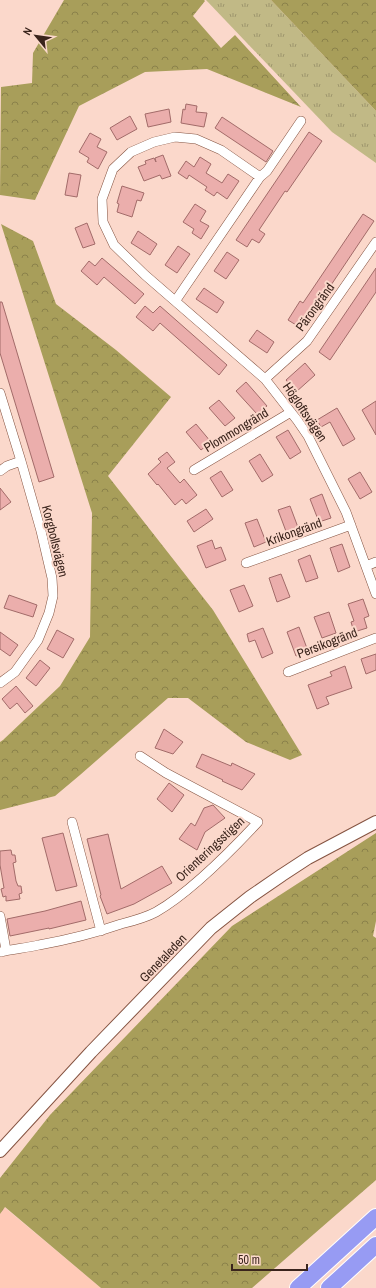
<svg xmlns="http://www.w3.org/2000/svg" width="376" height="1288" font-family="'Archivo Narrow',sans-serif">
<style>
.built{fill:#ffcab7}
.grass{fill:url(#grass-tufts)}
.forest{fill:url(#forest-crowns)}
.building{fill:#ebaeac;stroke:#a26b69}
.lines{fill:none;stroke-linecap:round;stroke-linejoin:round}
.street-casing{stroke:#855442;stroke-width:10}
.secondary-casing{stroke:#855442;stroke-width:14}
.highway-casing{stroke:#fff;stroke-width:18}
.street{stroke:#fff;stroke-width:9}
.secondary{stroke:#fff;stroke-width:12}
.highway{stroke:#979bf3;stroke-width:16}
.labels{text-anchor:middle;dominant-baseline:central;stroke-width:4;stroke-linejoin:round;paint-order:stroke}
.street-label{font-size:13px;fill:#3a241c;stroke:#fbd8cb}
</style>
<defs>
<pattern id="grass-tufts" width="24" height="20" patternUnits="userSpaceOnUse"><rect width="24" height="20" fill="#c1b986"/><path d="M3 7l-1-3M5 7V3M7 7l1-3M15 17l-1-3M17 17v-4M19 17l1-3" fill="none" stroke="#9e966d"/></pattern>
<pattern id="forest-crowns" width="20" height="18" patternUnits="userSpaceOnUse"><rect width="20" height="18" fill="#a89e5a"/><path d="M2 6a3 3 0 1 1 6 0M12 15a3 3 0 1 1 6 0" fill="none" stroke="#8a814a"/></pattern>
</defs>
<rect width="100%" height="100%" fill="#fbd8cb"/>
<path class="built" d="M4,1207L101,1288H0V1214Z"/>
<path class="grass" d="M206,0H271L376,111V163L332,132Z"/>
<path class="forest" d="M64,0H204L205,1L193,16L221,48L235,35L301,107L207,69L145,72L79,106L35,200L0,195L1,87L32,83L33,53Z
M271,0H376V111Z
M1,224L33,241L56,304L116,350L171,397L108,476L213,610L302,755L290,760L246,742L188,698H168L80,775L55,796L0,810V742L3,740L60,686L90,637L92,513Z
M376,833V921L373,936L376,938V1180L252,1288H101L5,1207L0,1214V1178L50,1115L232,926Z"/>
<path class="building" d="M186,104L197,106L196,112L207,113L204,127L181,123L183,109L185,110Z
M169,109L171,122L148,127L145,114Z
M130,116L137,129L117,140L110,128Z
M222,117L273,151L266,162L215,128Z
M309,132L322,141L287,192L285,191L259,230L265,234L259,243L252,239L247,247L236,240Z
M90,133L101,139L97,147L107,152L98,169L87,162L89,158L79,152Z
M163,155L171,176L162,179L160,175L144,181L138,167L146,164L145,161L154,158L156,162L155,158Z
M200,157L211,164L206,173L222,183L228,174L239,181L227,199L217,192L214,196L205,190L207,187L189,175L187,179L178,173L186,161L194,167Z
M69,173L81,175L77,197L65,195Z
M122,186L144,193L141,201L137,200L132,217L117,212L119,204L117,203Z
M195,204L206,211L200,221L209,226L201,239L192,233L194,229L183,222Z
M363,214L374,221L321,300L320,299L301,328L288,320L300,301L303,303Z
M87,223L95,244L83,248L75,228Z
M138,231L157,244L150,255L131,243Z
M178,246L190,254L177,273L165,265Z
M227,252L239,260L226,279L214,271Z
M102,258L144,294L135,304L104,277L97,285L81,271L89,261L95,266Z
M376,268V292L330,360L319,352Z
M204,288L224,302L217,313L196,299Z
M0,302H2L54,477L39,482L0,353Z
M145,306L153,313L160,306L227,365L219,375L160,323L153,331L136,317Z
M257,330L274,342L267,353L249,341Z
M305,363L315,375L296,392L286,380Z
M246,382L267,406L257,414L236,391Z
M219,400L235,418L225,426L209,408Z
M376,401V435L362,410Z
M337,408L355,439L343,446L330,422L321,427L317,420Z
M196,424L211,442L201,450L186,432Z
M288,430L301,452L290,459L276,437Z
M167,452L175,462L167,468L180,483L184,479L197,495L186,504L182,499L175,505L158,484L157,485L148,474L161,462L158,459Z
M260,454L273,475L262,482L249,461Z
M221,471L233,490L222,497L210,478Z
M360,472L372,492L360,499L348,479Z
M0,488L11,502L0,510Z
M322,494L331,518L319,522L310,499Z
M290,506L299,530L287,534L278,510Z
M206,509L213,519L194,532L187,521Z
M257,519L266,542L254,547L245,523Z
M212,540L215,549L221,547L226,560L206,568L197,546Z
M342,544L350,567L338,572L330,548Z
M310,555L318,578L306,582L298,560Z
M281,574L290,597L277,602L269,578Z
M244,585L253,606L239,612L230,590Z
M9,595L37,605L33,617L4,608Z
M363,599L369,616L364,618L367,628L354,632L351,622L354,621L348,604Z
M329,612L336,633L322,638L314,617Z
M299,627L308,651L296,656L287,632Z
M263,628L273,653L262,658L255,640L249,642L247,634Z
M57,630L74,639L63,658L47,649Z
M0,632L18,645L10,656L0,649Z
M376,654V670L366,674L361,659Z
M40,660L50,668L36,686L26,678Z
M345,666L352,688L326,697L329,704L317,709L308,685L332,676L330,672Z
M16,686L33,706L25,713L17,703L10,709L2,699Z
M164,729L183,742L173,754L155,748Z
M202,754L231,766L232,763L255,774L242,790L222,781L223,780L196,767Z
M169,783L184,795L172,812L157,799Z
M213,805L225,818L205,832L197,850L179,839L191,823L195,826L204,808Z
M63,833L77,886L56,891L42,838Z
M108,834L121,889L162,866L172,883L134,904L107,914L100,896L101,895L87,839Z
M11,850L12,855H15L16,862L13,863L16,881L18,886H21L22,893L19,894L20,899L6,901V896L3,897L1,889L4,888L0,865V851Z
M81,901L86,920L49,929V928L10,936L7,919L45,911Z"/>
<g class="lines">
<defs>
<path id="street" d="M260,177L267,171L301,121
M176,300L260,177L221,150L196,139L175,137L154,142L131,152L113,169L102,199L103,222L114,245L145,275L265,379L297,420L308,436L346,512L376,594
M265,379L307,341L376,242
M0,393L21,461L7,466L0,471
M194,470L291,412
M246,563L351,525
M366,566L376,562
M288,672L376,638
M0,683L15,672L38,640L49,613L53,596L52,578L41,531L21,461
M72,822L101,931
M0,916L6,950
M0,952C13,949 26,948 39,945C67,940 95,933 121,924C133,921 145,918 156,912C191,892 230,852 258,822L166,773L140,756"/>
<path id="secondary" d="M0,1151L91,1052L211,928L250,897L282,875L308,858L376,822"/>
<path id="highway" d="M298,1288L376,1217
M329,1288L376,1245"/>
</defs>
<use href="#street" class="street-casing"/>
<use href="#secondary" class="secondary-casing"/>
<use href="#highway" class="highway-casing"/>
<use href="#street" class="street"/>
<use href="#secondary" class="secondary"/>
<use href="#highway" class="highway"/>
</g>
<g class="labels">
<g class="street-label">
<text transform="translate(315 307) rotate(-54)">Pärongränd</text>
<text transform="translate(305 412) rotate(56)">Högloftsvägen</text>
<text transform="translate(236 430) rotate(-31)">Plommongränd</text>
<text transform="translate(294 532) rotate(-20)">Krikongränd</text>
<text transform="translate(55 541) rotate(76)">Korgbollsvägen</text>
<text transform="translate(327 643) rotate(-21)">Persikogränd</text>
<text transform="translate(210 849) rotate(-43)">Orienteringsstigen</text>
<text transform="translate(163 958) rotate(-46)">Genetaleden</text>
</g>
</g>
<g transform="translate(36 36) rotate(299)" stroke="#fbd8cb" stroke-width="3" paint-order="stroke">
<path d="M0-3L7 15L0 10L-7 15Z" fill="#3a241c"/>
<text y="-6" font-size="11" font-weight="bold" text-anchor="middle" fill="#3a241c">N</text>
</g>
<path d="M232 1264v6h75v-6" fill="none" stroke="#3a241c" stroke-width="2"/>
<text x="238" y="1264" font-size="12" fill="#3a241c" stroke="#fbd8cb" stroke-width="3" paint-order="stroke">50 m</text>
</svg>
